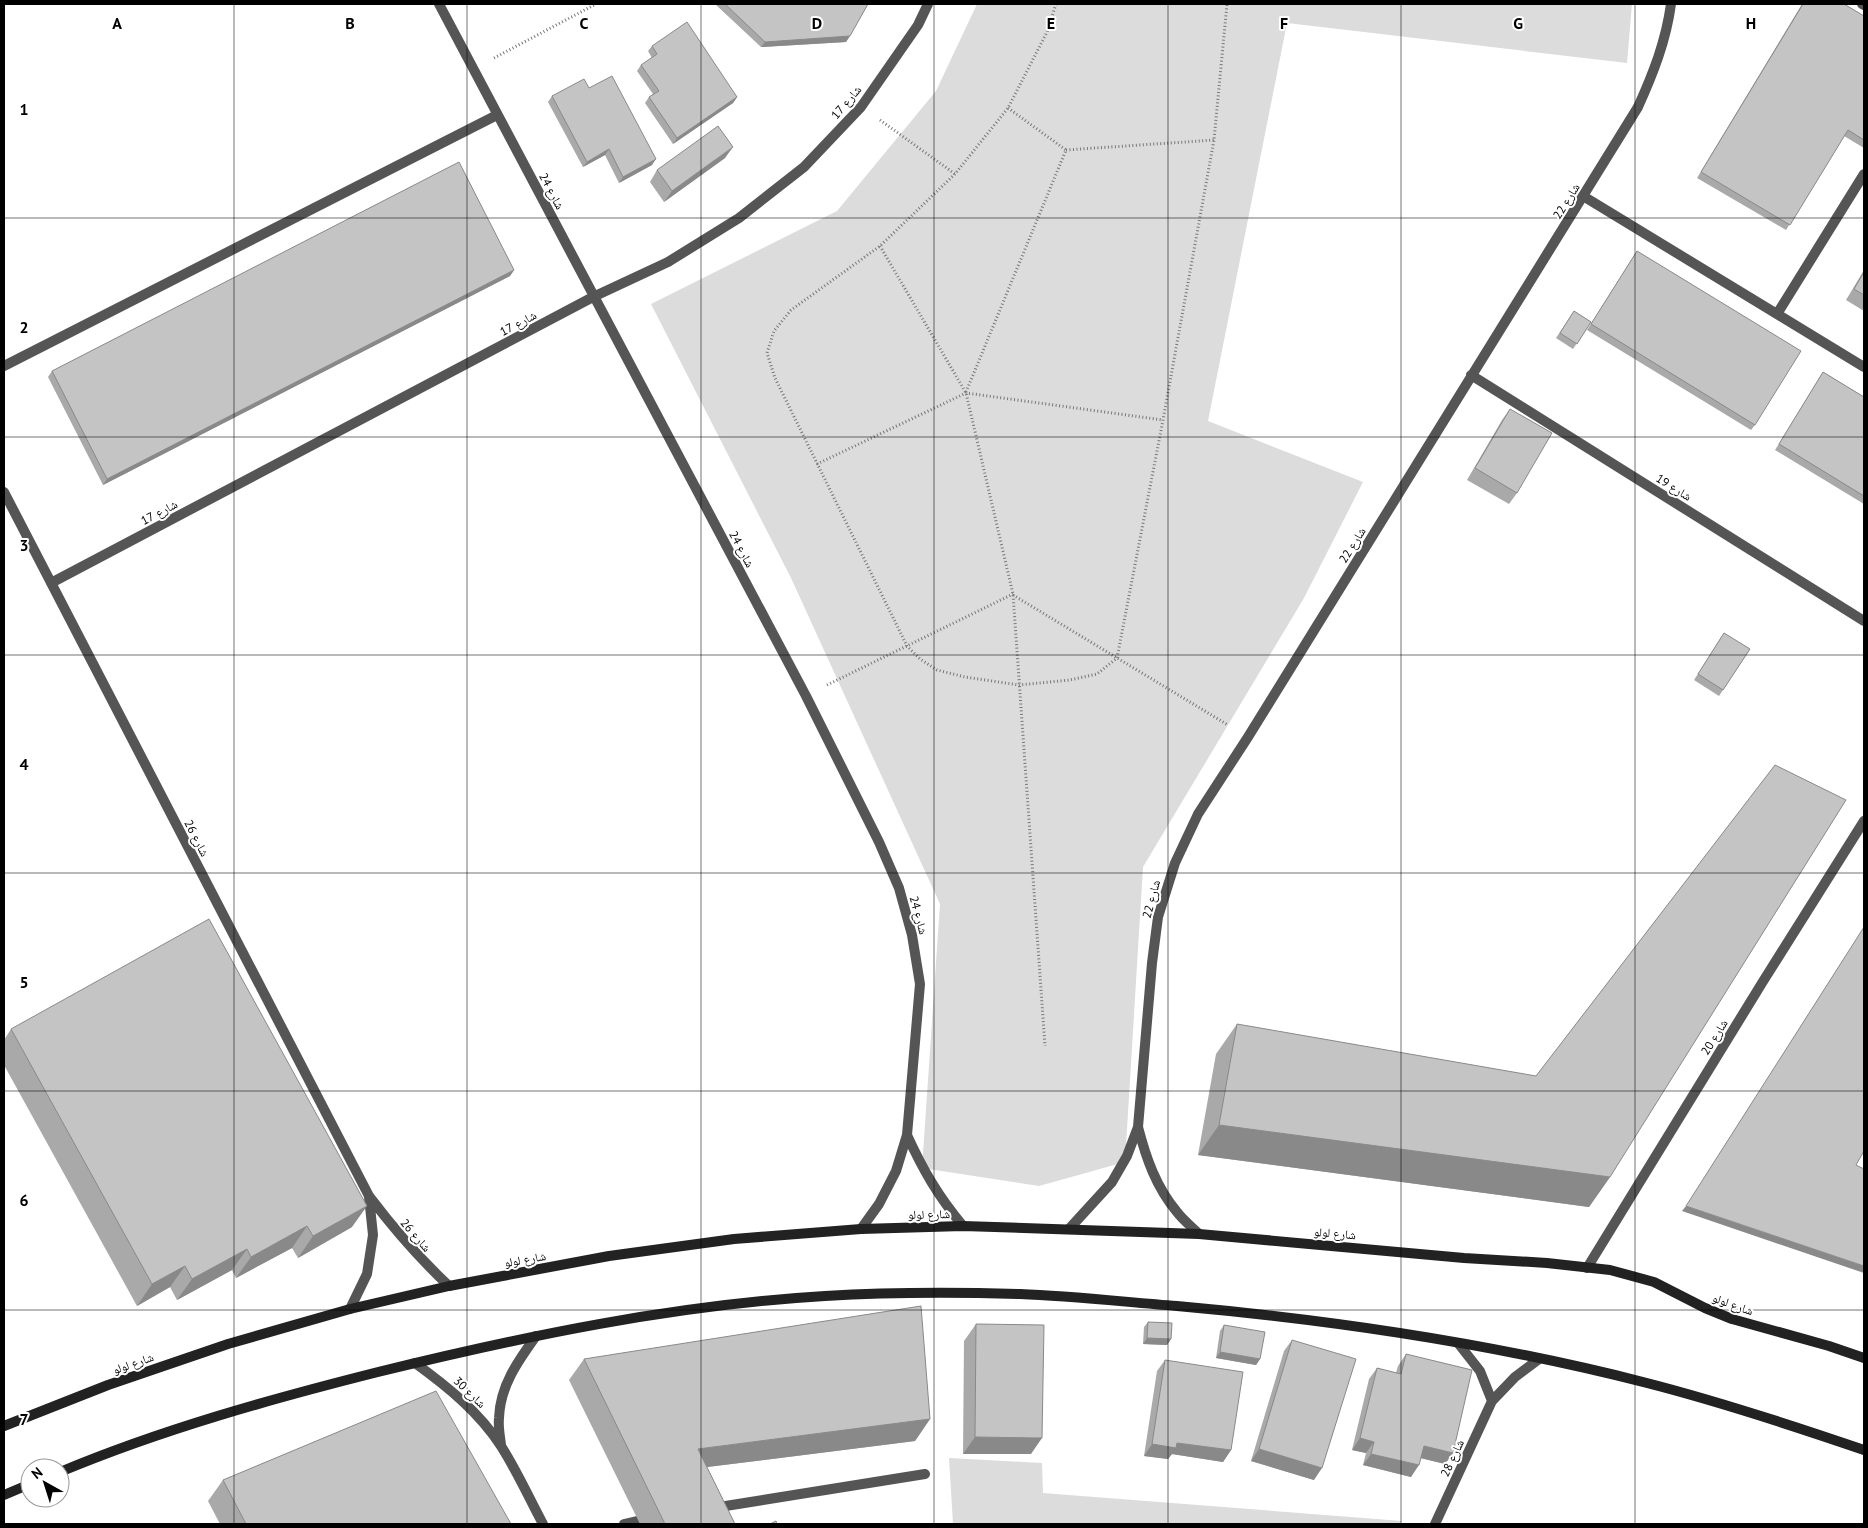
<svg xmlns="http://www.w3.org/2000/svg" width="1868" height="1528" font-family="'PT Sans','Noto Naskh Arabic',sans-serif">
<style>
.green{fill:#dcdcdc}
.lines{fill:none;stroke-linecap:round;stroke-linejoin:round}
.path{stroke:#777;stroke-width:3;stroke-dasharray:1 2.5;stroke-linecap:butt}
.lane{stroke:#555;stroke-width:10}
.street{stroke:#555;stroke-width:10}
.secondary{stroke:#222;stroke-width:10}
.wall{fill:#a9a9a9}
.shaded-wall{fill:#898989}
.building{fill:#c4c4c4;stroke:#898989}
.grid{fill:none;stroke:#000;stroke-width:1;stroke-opacity:0.55}
.labels{text-anchor:middle;dominant-baseline:central;stroke-width:4;stroke-linejoin:round;paint-order:stroke}
.street-label{font-size:12px;fill:#000;stroke:#fff}
.grid-label{font-size:16px;text-anchor:middle;font-weight:bold;fill:#000;stroke:#fff;stroke-width:4;stroke-linejoin:round;paint-order:stroke}
</style>
<rect width="100%" height="100%" fill="#fff"/>
<path class="green" d="M977,4H1632L1627,63L1287,23L1208,421L1363,482L1304,598L1143,867L1125,1162L1039,1186L922,1168L940,904L791,578L651,304L837,211L936,91Z
M949,1458L1042,1463L1043,1493L1402,1521L1400,1524H953Z"/>
<g class="lines">
<path class="path" d="M1056,4L1047,32L1008,108L955,174L880,246L791,310L774,331L767,353L775,378L907,646L920,659L937,670L965,677L1019,685L1070,680L1097,674L1117,658L1163,420L1214,140L1227,4
M494,58L596,4
M880,120L955,174
M1066,150L1214,140
M880,246L966,393L1013,594L1045,1046
M966,392L1066,150L1008,108
M817,464L966,393L1163,420
M1013,595L1228,725
M827,685L1013,594"/>
<path class="lane" d="M1862,4L1864,5
M1583,196L1864,367
M1777,314L1864,174
M4,366L497,115
M713,1508L925,1474
M624,1524L637,1521"/>
<path class="street" d="M439,4L806,696L879,842L899,888L912,935L920,984L907,1135L896,1171L879,1204L861,1229
M1471,375L1864,621
M4,492L369,1196C394,1229 419,1258 449,1286
M51,583L593,297L668,262L739,218L804,167L861,107L918,25L928,4
M1138,1127C1146,1158 1156,1187 1177,1212C1183,1220 1192,1227 1199,1234
M907,1135C923,1170 938,1196 963,1226
M1069,1229L1112,1182L1127,1156L1138,1127L1152,963L1158,917L1175,863L1198,814L1248,737L1638,107C1653,74 1666,41 1671,4
M1587,1268L1762,983L1864,821
M350,1309L367,1274L373,1235L369,1197
M1458,1343L1480,1371L1492,1401
M415,1363C448,1387 479,1412 501,1446C517,1471 529,1498 543,1524
M501,1445C500,1436 498,1427 499,1418C500,1386 518,1361 536,1336
M1435,1524L1492,1401L1515,1377L1539,1359"/>
<path class="secondary" d="M4,1426L108,1385L228,1344L350,1309L449,1286L609,1256L734,1239L861,1229L963,1226L1199,1234L1464,1258L1547,1263L1610,1270L1654,1282L1705,1308L1732,1319L1829,1346L1864,1358
M60,1472C163,1429 271,1399 378,1372C525,1336 674,1305 825,1296C890,1292 955,1292 1020,1294C1072,1296 1125,1302 1177,1306C1333,1320 1490,1343 1643,1382C1718,1401 1791,1425 1864,1450
M4,1495L30,1484"/>
</g>
<path class="wall" d="M715,4H868L846,42L761,47Z
M1802,4H1844L1864,16V148L1844,136L1786,230L1697,178Z
M652,46L737,97L733,103L673,144L645,103L649,97L653,94L637,71L641,65L652,58L648,51Z
M589,88L652,165L619,183L605,155L583,167L548,102L552,96Z
M725,158L664,202L650,182L657,170Z
M1637,251L1755,425L1751,430L1587,330Z
M514,270L510,276L103,485L48,377L52,371Z
M1864,270V311L1846,300Z
M1574,311L1591,322L1573,349L1556,338Z
M1823,372L1864,397V504L1775,450Z
M1510,409L1517,493L1509,504L1467,480L1502,420Z
M1720,639L1750,649L1719,696L1694,680Z
M1237,1024L1610,1177L1589,1207L1198,1155L1216,1054Z
M11,1029L352,1227L298,1258L292,1248L236,1278L232,1270L177,1300L170,1287L137,1306L4,1065V1040Z
M1148,1322L1171,1339L1167,1345L1143,1344L1144,1327Z
M976,1324L1031,1454H963L964,1341Z
M1224,1325L1260,1359L1256,1365L1216,1358L1220,1331Z
M1292,1340L1314,1480L1251,1461L1284,1351Z
M1406,1354L1453,1453L1445,1464L1421,1458L1411,1477L1363,1465L1366,1453L1352,1450L1369,1379L1377,1368L1396,1373L1398,1366Z
M584,1359L930,1419L915,1441L707,1467L735,1524H640L569,1380Z
M1165,1360L1231,1450L1223,1462L1172,1454L1168,1459L1144,1456L1157,1371Z
M223,1480L511,1524H220L208,1501Z"/>
<path class="shaded-wall" d="M850,36L846,42L761,47L765,42Z
M737,97L733,103L673,144L677,138Z
M733,147L725,158L664,202L672,191Z
M609,149L605,155L583,167L587,162Z
M656,159L652,165L619,183L623,177Z
M514,270L510,276L103,485L107,479Z
M1219,1125L1610,1177L1589,1207L1198,1155Z
M367,1206L352,1227L298,1258L313,1236Z
M1686,1206L1864,1266V1273L1682,1211Z
M307,1226L292,1248L236,1278L251,1257Z
M247,1249L232,1270L177,1300L192,1279Z
M185,1266L170,1287L137,1306L152,1284Z
M1147,1338L1171,1339L1167,1345L1143,1344Z
M1220,1352L1260,1359L1256,1365L1216,1358Z
M930,1419L915,1441L683,1470L698,1449Z
M975,1437L1042,1438L1031,1454H963Z
M1360,1438L1374,1442L1366,1453L1352,1450Z
M1177,1443L1231,1450L1223,1462L1172,1454L1168,1459L1144,1456L1152,1444Z
M1424,1446L1453,1453L1445,1464L1416,1457Z
M1259,1449L1322,1468L1314,1480L1251,1461Z
M1371,1454L1419,1465L1411,1477L1363,1465Z"/>
<path class="building" d="M725,4H868L850,36L765,42Z
M1803,4H1844L1864,16V140L1848,130L1790,225L1701,172Z
M687,22L737,97L677,138L649,97L659,91L641,65L657,54L652,46Z
M612,76L656,159L623,177L609,149L587,162L552,96L584,79L589,88Z
M718,126L733,147L672,191L657,170Z
M459,162L514,270L107,479L52,371Z
M1637,251L1801,351L1755,425L1591,324Z
M1864,272V295L1854,289Z
M1574,311L1591,322L1577,344L1560,333Z
M1823,372L1864,397V496L1779,444Z
M1510,409L1552,433L1517,493L1475,468Z
M1724,633L1750,649L1723,690L1698,674Z
M1775,765L1846,800L1610,1177L1219,1125L1237,1024L1536,1076Z
M209,919L367,1206L313,1236L307,1226L251,1257L247,1249L192,1279L185,1266L152,1284L11,1029Z
M1864,927V1151L1856,1165L1864,1169V1266L1686,1206Z
M921,1306L930,1419L698,1449L735,1524H665L584,1359Z
M1148,1322L1172,1323L1171,1339L1147,1338Z
M976,1324L1044,1325L1042,1438L975,1437Z
M1224,1325L1265,1332L1260,1359L1220,1352Z
M1292,1340L1356,1359L1322,1468L1259,1449Z
M1406,1354L1472,1370L1453,1453L1424,1446L1419,1465L1371,1454L1374,1442L1360,1438L1377,1368L1401,1374Z
M1165,1360L1243,1372L1231,1450L1177,1443L1176,1448L1152,1444Z
M436,1391L511,1524H246L223,1480Z
M776,1521L777,1524H770Z"/>
<path class="grid" d="M234,4V1524M467,4V1524M701,4V1524M934,4V1524M1168,4V1524M1401,4V1524M1635,4V1524M4,218H1864M4,437H1864M4,655H1864M4,873H1864M4,1091H1864M4,1310H1864"/>
<g class="labels">
<g class="street-label">
<text transform="translate(846 102) rotate(-50)">شارع 17</text>
<text transform="translate(552 191) rotate(62)">شارع 24</text>
<text transform="translate(1566 201) rotate(-58)">شارع 22</text>
<text transform="translate(518 323) rotate(-28)">شارع 17</text>
<text transform="translate(1674 487) rotate(32)">شارع 19</text>
<text transform="translate(159 512) rotate(-28)">شارع 17</text>
<text transform="translate(1352 545) rotate(-58)">شارع 22</text>
<text transform="translate(742 549) rotate(62)">شارع 24</text>
<text transform="translate(197 838) rotate(63)">شارع 26</text>
<text transform="translate(1151 899) rotate(-75)">شارع 22</text>
<text transform="translate(919 915) rotate(75)">شارع 24</text>
<text transform="translate(1714 1037) rotate(-58)">شارع 20</text>
<text transform="translate(929 1214) rotate(-1)">شارع لولو</text>
<text transform="translate(1335 1233) rotate(5)">شارع لولو</text>
<text transform="translate(416 1235) rotate(49)">شارع 26</text>
<text transform="translate(525 1259) rotate(-10)">شارع لولو</text>
<text transform="translate(1733 1304) rotate(20)">شارع لولو</text>
<text transform="translate(133 1363) rotate(-19)">شارع لولو</text>
<text transform="translate(470 1392) rotate(44)">شارع 30</text>
<text transform="translate(1452 1458) rotate(-65)">شارع 28</text>
</g>
</g>
<g class="grid-label">
<text x="117" y="29">A</text>
<text x="350" y="29">B</text>
<text x="584" y="29">C</text>
<text x="817" y="29">D</text>
<text x="1051" y="29">E</text>
<text x="1284" y="29">F</text>
<text x="1518" y="29">G</text>
<text x="1751" y="29">H</text>
<text x="24" y="115">1</text>
<text x="24" y="333">2</text>
<text x="24" y="551">3</text>
<text x="24" y="770">4</text>
<text x="24" y="988">5</text>
<text x="24" y="1206">6</text>
<text x="24" y="1425">7</text>
</g>
<rect width="1868" height="1528" fill="none" stroke="#000000" stroke-width="10"/>
<g transform="translate(45 1483) rotate(321)"><circle r="24" fill="#ffffff" stroke="#999999"/>
<path d="M0-4L9 19L0 12L-9 19Z" fill="#000000"/>
<text y="-8" font-size="14" font-weight="bold" text-anchor="middle" fill="#000000">N</text>
</g>
</svg>
